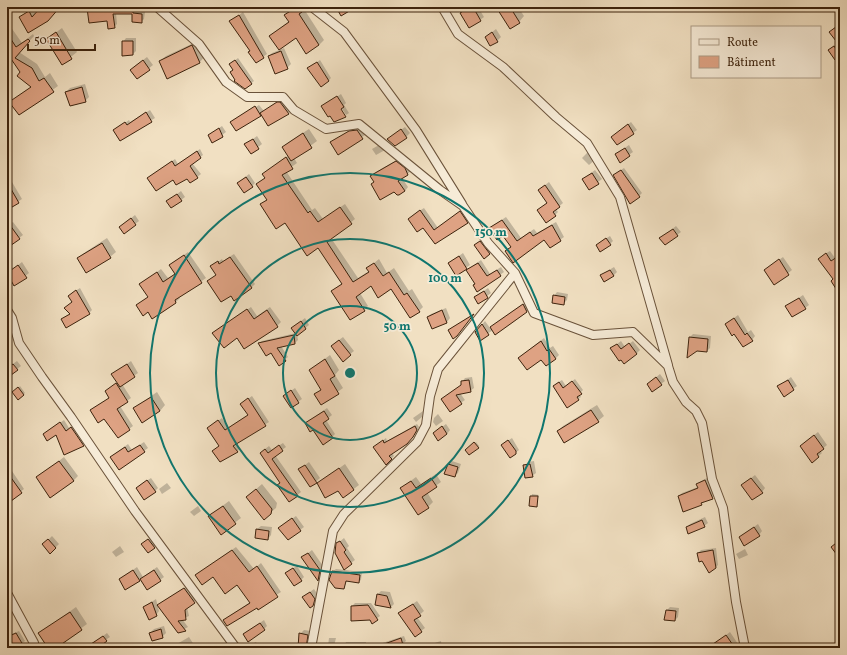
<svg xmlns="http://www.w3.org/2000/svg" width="847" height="655" font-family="Vollkorn,serif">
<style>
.shadow{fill:#0003}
.building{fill:#dea283;stroke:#3d230d}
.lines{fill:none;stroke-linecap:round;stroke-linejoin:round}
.street-casing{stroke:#6a523a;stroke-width:10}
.street{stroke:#f6ebd7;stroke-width:8}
.ring{fill:none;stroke:#0f766e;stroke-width:2}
.centre{fill:#0f766e;stroke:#f6ebd7;stroke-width:2}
.ring-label{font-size:12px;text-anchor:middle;font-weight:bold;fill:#0f766e;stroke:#f6ebd7;stroke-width:3.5;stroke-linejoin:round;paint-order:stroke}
</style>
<rect width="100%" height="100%" fill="#f1e0c2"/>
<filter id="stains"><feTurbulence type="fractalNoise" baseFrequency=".005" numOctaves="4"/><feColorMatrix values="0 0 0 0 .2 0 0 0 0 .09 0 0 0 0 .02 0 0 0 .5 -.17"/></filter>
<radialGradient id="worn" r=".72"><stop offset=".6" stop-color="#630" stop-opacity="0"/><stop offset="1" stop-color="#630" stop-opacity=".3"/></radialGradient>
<path class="shadow" d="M43,7H59L51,16L20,18L33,9L36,14Z
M89,7H136V11L145,12L144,19L141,22L134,13H116L117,24L114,27L108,20L88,8Z
M296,7H306L304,9L324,40L319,45L296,37L270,36L289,21L285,15Z
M468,7H478L484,17L480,20L461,13Z
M497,7H518L524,16L519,22Z
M243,12L267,54L256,62L251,51L230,22Z
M8,23L22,43L33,34L34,36L19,52L37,64L45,77L50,73L58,86L19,114L11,102L32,86L7,51Z
M840,24V56L832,47L838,43L830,32Z
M62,28L77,52L62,64L47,39Z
M496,29L501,37L497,41L486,37Z
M126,38H136V51L133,54L123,42Z
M198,41L205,56L200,62L168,77L160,61L166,56Z
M284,48L291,64L287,68L269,56L272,53Z
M147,57L153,65L137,78L135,66Z
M238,58L254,81L245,88L230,64Z
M320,60L331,78L328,81L309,68Z
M85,84L89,97L85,101L66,92L70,88Z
M341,94L346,103L344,105L349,113L346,115L339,104L323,106Z
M284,97L294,107L288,113L268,125L262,114L236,129L234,121L259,105L264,111Z
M150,110L155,118L121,139L115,130L129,120L130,122Z
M631,122L637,130L617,144L616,134Z
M222,126L226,132L213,142L209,135Z
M355,126L368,133L338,153L332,143Z
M405,127L410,133L406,137L392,136Z
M309,129L317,141L294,158L297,163L286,171L312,210L315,208L323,219L345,204L355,219L331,238L358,278L369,271L368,268L379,259L387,273L394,268L409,291L412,289L423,307L419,311L392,288L371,285L360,293L368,306L364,310L332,291L342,283L319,247L261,204L267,199L258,184L266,177L264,174L289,155L283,147L289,142Z
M257,136L262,144L251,153L246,144Z
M379,145L385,150L376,155L372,149Z
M629,145L633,152L620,161L616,154Z
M200,149L203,155L192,163L201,174L191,182L187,177L148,178L175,159L178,164Z
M590,150L596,159L589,165L582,158Z
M400,158L411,171L402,178L408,187L405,191L375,182L371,176L374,173Z
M624,168L642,193L639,196L618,172Z
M595,170L602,179L589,189L583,179Z
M249,174L255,183L252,186L238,183Z
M12,182L22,199L7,209V185Z
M549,182L563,203L556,209L558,212L555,215L538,210L548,202L539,190Z
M181,191L185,197L172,207L168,201Z
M424,208L438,228L464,209L471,219L435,243L413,215Z
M135,215L139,221L125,232L124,224Z
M506,217L521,238L534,229L537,233L556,222L564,237L550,247L545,238L511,247L503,234L494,225Z
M13,222L23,235L7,247V226Z
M676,226L681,232L677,235L661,238Z
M610,236L613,241L610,244L600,242Z
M107,238L116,252L110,257L78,258L84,253Z
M484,238L493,250L484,258L479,242Z
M830,251L835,258L840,255V285L834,279L823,255Z
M188,252L206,278L179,297L180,298L176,302L152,318L148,311L137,306L149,296L141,284L161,269L168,278L176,273L170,265Z
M463,253L470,265L456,275L449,263Z
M234,254L255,284L251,288L231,295L209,281L217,274L212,266L222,259L223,261Z
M783,257L792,270L775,284L765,270Z
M481,260L490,274L501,267L504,272L500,275L476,284L467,270Z
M22,262L29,273L14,285L7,274Z
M614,267L617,272L613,276L601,275Z
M80,288L92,310L89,313L62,319L70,313L72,293Z
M488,288L491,293L478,303L475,297Z
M557,292L568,294L567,300L563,304L554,296Z
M803,295L809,305L805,308L787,306Z
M527,301L530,308L527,311L496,334L493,330L480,339L476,332L485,321L490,328Z
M251,307L257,316L270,307L281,322L277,326L237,337L213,333Z
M446,308L450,318L447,322L432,328L428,317L431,314Z
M738,315L748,332L751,330L755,336L752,340L734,333L726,324Z
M305,318L309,325L297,335L298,340L295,343L281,346L288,357L279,364L271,352L259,343L262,341L296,333V325Z
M693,334L711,336L710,348L707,351L697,350L690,337Z
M343,337L354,351L343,360L335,343Z
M544,338L550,348L553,346L559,355L556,358L546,365L541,358H519Z
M621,341L625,347L633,341L640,350L636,354L612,348Z
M330,355L339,370L335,375L343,388L321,404L315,395L322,389L310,370Z
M17,361L21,366L7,377V368Z
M131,361L138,373L122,384L131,398L120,406L133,426L118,437L104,417L91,410L110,397L106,391L118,382L113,374Z
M660,374L665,381L661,384H648Z
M472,377L474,388L470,391L460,393L465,400L450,410L443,399L462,385V382L465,378Z
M791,377L797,386L784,395L779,386Z
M575,379L583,390L579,394L581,397L568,406L557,383L562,380L566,386Z
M20,386L25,393L18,399L15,391Z
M295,388L302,399L291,407L284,396Z
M157,392L165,405L160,411L134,408Z
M252,396L269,422L236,443L240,448L237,452L213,451L219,446L208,428L222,418L228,428L249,414L245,401Z
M597,405L604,416L598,421L558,431L563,426Z
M327,408L332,415L326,420L335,434L332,437L309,421Z
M423,411L422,417L416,422L413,418Z
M438,414L443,421L436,426L433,422L434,418Z
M64,420L69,428L75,425L87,442L64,454L56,433L44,434Z
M417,424L419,427L416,433L406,443L392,453L394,456L386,464L374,447L386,438L387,441Z
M446,424L450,430L447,434L434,433Z
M818,432L827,445L820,451L822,453L813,461L804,443Z
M512,438L519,450L515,453L506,442Z
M144,442L148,448L144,451L111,457L128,444L132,450Z
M476,442L479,446L478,447L467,448Z
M283,443L286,447L275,455L301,492L290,501L265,449L269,446L272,450Z
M64,457L78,476L73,481L37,478Z
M452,461L461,464L458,473L454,476L449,464Z
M534,461L536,473L532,476L524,466L528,462Z
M309,462L320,478L311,486L300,469Z
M345,464L359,485L343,497L338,490L319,483Z
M10,468L24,489L7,502V470Z
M436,474L441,482L427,492L433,502L428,507L401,488L416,477L421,484Z
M755,475L765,488L762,492L746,482Z
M709,477L716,494L712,498L701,504L679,496L682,493L698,487L697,484L701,481Z
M151,478L158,488L155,491L140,485Z
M167,483L171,488L162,494L159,489Z
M262,484L277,503L276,508L270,513L247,497Z
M532,494L539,495L536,506L530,505Z
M229,501L241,518L221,533L209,516Z
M198,506L201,511L194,516L190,512Z
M296,516L304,527L300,530L283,525Z
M705,517L708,523L704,526L687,527L690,524Z
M758,524L762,531L759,535L740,537Z
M261,526L272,527L271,535L268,539L257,529Z
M52,536L59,544L55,548L47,541Z
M152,536L157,544L154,547L142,544Z
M344,538L349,546L347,548L355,560L344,568L338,560L337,544Z
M120,546L124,552L116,557L112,552Z
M236,547L254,569L261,563L281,592L257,607L224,620L250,602L237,584L214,576L196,575Z
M716,548L718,565L715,568L698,553L701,550Z
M745,549L748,555L739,559L736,554Z
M312,550L323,566L321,576L318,579L302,558Z
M297,566L304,577L301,580L290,570Z
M137,567L143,577L157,567L164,577L148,589L141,579L139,580L120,579Z
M336,569L362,572L361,580L358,582L347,580L344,588L333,571Z
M187,586L197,599L187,607L189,616L182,619L188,627L179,632L158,605Z
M314,589L318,595L316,601L313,605L303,597Z
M381,591L390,592L394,604L391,607L376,604L378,594Z
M156,599L159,611L156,615L144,607Z
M417,601L424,611L417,617L425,628L421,631L399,613Z
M355,603H371L380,616L372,622L352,606Z
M76,607L87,624L54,648H50L40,633Z
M670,607L679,608L678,617L675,620L667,610Z
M264,620L267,626L264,629L244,634Z
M164,626L166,633L162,637L150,633L154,629Z
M304,630L311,631L310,648H299L300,634Z
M19,631L25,641L16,648H7V636Z
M730,632L738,644L734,648H717L714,644Z
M107,633L110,637L93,648L91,645Z
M404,636L406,641L397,648H367Z
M189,637L196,648H170Z
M329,638H336L334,646H328Z
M441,641L442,648H423L425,646Z
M256,642L259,648H246L248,646Z
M346,642H366V648H343Z"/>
<path class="building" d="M41,7H60L48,21L28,33L19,17L29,11L32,17Z
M95,7H133V13L142,14V23L132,22V14H113L115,28L108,29L107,21L89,23L87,8Z
M297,7H299L302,12L299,14L319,45L306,54L296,38L279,50L269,36L289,22L284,15Z
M336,7H356L341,16Z
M470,7H473L481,21L469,28L460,13Z
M496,7H510L520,23L510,29Z
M239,15L264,58L256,63L248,52L250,51L229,21Z
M840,24V38L836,41L829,32Z
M56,32L72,59L62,65L46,39Z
M492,32L498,42L490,46L485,37Z
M7,33L16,47L28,39L30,41L15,58L32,68L39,81L44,78L54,92L19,115L9,102L31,87L17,76L20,72L7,53Z
M122,41H133V55L122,56Z
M192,45L200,63L167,79L159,61Z
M834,46L840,55V57L835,60L828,50Z
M281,51L288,69L275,74L268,56Z
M143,60L150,70L137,79L130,70Z
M235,60L252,84L245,89L234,81L235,80L230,72L233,70L229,64Z
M317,62L329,81L321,87L307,68Z
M82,87L86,102L70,106L65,92Z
M337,96L344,107L341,109L346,117L334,122L330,116L328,117L321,106Z
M277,102H280L289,114L268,126L260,113Z
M255,106L261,116L236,131L230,122Z
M146,112L152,122L120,141L113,130L125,122L127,125Z
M628,124L634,134L617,145L611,137Z
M219,128L223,137L212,143L208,135Z
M401,129L407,138L395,146L387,139Z
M357,130L363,139L338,155L330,142L349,131Z
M303,133L312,148L291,161L282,147Z
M253,139L259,149L251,154L244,144Z
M625,148L630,156L620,163L615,154Z
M197,151L201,158L190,166L198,178L190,183L187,179L176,185L173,180L156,191L147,178L172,161L175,166Z
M286,157L293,169L282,175L308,213L310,211L318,222L340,207L352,224L327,242L353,282L369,272L366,268L374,263L383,276L389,272L404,295L407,293L420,312L410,318L391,289L378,298L371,286L356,297L365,311L350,320L331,291L342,284L318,248L307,256L285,223L276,229L260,204L267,200L256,184L265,178L262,174Z
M396,161L405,168L408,175L398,181L405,191L399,195H397L394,192L380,200L371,184L374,182L370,176Z
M621,170L640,197L630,204L613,175Z
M592,173L599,184L589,190L582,179Z
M246,177L253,187L244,193L237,183Z
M7,182L19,203L7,210Z
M545,185L560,207L553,212L556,216L546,223L537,210L547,203L538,190Z
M177,194L182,201L171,208L166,201Z
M420,210L434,230L460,211L468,223L435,244L423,228L417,232L408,219Z
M131,218L136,225L124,234L119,227Z
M502,220L517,241L530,232L533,236L552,225L561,241L550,248L544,240L513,263L505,251L511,247L503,236L497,240L489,228Z
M7,221L20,239L7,248Z
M673,229L678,236L665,245L659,238Z
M606,238L611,245L600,252L596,245Z
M480,241L490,254L484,259L474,245Z
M102,243L111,258L86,273L77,258Z
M826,253L831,261L840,255V295L831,281L833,279L818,259Z
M184,255L202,283L175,300L176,303L152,319L148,312L143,316L136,305L148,297L139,284L157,272L163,282L175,274L169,265Z
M459,256L467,269L456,276L448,263Z
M230,257L252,288L234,301L231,296L221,302L207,281L216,275L210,266L218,261L219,264Z
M779,259L789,275L774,285L764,270Z
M478,263L487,276L497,270L501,276L477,292L473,285L475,284L466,270Z
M18,265L27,278L14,286L7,273Z
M610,270L614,276L604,282L600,275Z
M76,290L90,314L66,328L61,319L70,314L64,308L72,302L68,296Z
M484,291L488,298L478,304L474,297Z
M553,295L565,297L564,305L552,303Z
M799,298L806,309L792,317L785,306Z
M523,304L527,312L495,335L490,327Z
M247,309L254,319L267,310L278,327L244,349L237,338L224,348L212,333Z
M442,310L447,323L432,329L427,317Z
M474,314L457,336L453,339L448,330Z
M734,318L745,335L747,333L753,341L743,347L734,334L732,336L725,324Z
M301,321L306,329L297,336L291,328Z
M482,324L489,335L480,341L475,332Z
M294,335L295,344L277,348L286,361L279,366L271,353L266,356L258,343Z
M689,337L708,339L707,352L697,351L687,358Z
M339,340L351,355L343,362L331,346Z
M541,341L547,351L549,349L556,359L546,366L541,360L527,370L518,358Z
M629,343L637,354L624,364L621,360L619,361L610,348L617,344L621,349Z
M325,359L335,376L330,379L339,394L321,405L314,394L321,390L309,370Z
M13,364L18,370L7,378V368Z
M127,364L135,377L120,387L111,374Z
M656,377L662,385L652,392L647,384Z
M469,380L471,392L456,395L462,404L450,412L441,399L461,385V381Z
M788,380L794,390L784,397L777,386Z
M572,381L582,394L577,397L579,400L567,408L553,386L559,382L563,388Z
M116,383L128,402L117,409L130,430L118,438L104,419L98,423L90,410L109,398L105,391Z
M18,387L24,395L18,400L12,392Z
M291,390L299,403L291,408L283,396Z
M151,397L160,411L142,423L133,408Z
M248,398L266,426L233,446L238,452L220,462L212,451L219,446L207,428L218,420L225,430L248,415L240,404Z
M591,410L599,422L564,443L557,431Z
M324,411L329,419L323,423L333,438L323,445L313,430L310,432L305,423Z
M60,422L66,431L71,427L84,446L64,455L56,435L47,441L43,434Z
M415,426L417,430L413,437L407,444L389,456L392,459L386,465L373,447L383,440L384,443Z
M442,426L447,434L438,441L433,433Z
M814,435L824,449L817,454L819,457L812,463L800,446Z
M508,440L516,451V454L510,458L501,445Z
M474,442L479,448L469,455L465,450Z
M140,445L145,452L119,470L110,457L125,447L128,452Z
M279,445L283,451L272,459L298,496L289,502L277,485L280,483L260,453L265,449L268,453Z
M59,461L74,481L50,498L36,477Z
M448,464L458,467L455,477L444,474Z
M530,464L533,477L525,478L523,465Z
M305,465L317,483L310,487L298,469Z
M339,468L354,490L343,498L338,491L325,498L317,483Z
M7,472L22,493L7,504Z
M431,478L437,487L422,497L429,508L418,515L400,488L411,481L416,488Z
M751,478L763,493L752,500L741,485Z
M147,480L156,492L144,500L136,488Z
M705,480L713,499L701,503L702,505L683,512L678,496L698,488L696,484Z
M256,489L272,509L271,514L264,520L246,497Z
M530,496H538L537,507L529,506Z
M223,506L236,524L221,535L208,516Z
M292,518L301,531L288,540L278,528Z
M702,520L705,527L688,534L686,527Z
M754,527L760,536L744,546L739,537Z
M256,529L269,531L268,540L255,538Z
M48,539L56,548L50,554L42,544Z
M148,539L155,548L148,553L141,544Z
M840,540V559L831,547Z
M340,541L346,550L344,552L352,564L344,570L335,553L336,543Z
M232,550L249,572L257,566L278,597L258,610L257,608L227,626L223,620L250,603L237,585L225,594L213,577L202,585L195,575Z
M713,550L716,568L709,573L702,561L699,562L697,553Z
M308,553L320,570L318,581L301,557Z
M293,568L302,581L294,586L285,573Z
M133,570L140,581L125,590L119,579Z
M154,570L161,581L147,590L140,579Z
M332,571L360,575L359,583L346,581L344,589L335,588L329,580Z
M184,588L195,603L185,610L186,620L178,621L186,631L178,633L157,605Z
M310,592L315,599L313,606L310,608L302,597Z
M377,594L387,596L391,608L375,605Z
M152,602L157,616L149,620L143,607Z
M413,604L421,616L414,620L422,632L415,637L398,613Z
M368,605L378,620L372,624L370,620L351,621V606Z
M666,610L676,611L675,621L664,620Z
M70,612L82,630L56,648H48L38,633Z
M260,623L265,630L248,642L243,634Z
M161,629L163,638L152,641L149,633Z
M16,633L23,645L17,648H7V637Z
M299,633L308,635L306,648H298Z
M726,635L735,648H716L713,644Z
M103,636L107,641L98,648H85Z
M401,638L403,645L400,648H376V647Z"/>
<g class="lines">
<defs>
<path id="street" d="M157,7L199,44L226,82L247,97H283L294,110L326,129L359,124L440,190L463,206L488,243L515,273L534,313L593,335L633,332L668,366L673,382L686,402L696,411L702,423L712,479L723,508L736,602L745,648
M312,7L344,32L416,130L462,204
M442,7L458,34L503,67L556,117L587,143L620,197L668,365
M7,310L12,318L19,343L42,377L71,417L135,511L236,648
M7,593L34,643L30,648
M311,648L333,531L344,514L417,442L426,425L430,396L438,369L515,273"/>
</defs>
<use href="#street" class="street-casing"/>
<use href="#street" class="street"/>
</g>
<g class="ring">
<circle cx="350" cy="373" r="67"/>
<circle cx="350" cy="373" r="134"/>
<circle cx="350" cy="373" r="200"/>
</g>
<circle cx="350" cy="373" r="6" class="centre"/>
<g class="ring-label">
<text x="491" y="236">150 m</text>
<text x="445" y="282">100 m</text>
<text x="397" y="330">50 m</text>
</g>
<rect width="847" height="655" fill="none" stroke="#f1e0c2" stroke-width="24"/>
<rect x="8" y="8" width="831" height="639" fill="none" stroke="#3d230d" stroke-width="2"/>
<rect x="12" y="12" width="823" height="631" fill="none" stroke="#3d230d"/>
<rect x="691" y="26" width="130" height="52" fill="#f6ebd7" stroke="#ac9b86"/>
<rect x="699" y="39" width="20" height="6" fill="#f6ebd7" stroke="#ac9b86"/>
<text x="727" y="46" font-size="12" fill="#3d230d">Route</text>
<rect x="699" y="56" width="20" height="12" fill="#dea283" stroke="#ac9b86"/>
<text x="727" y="66" font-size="12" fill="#3d230d">Bâtiment</text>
<path d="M28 44v6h67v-6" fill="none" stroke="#3d230d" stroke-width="2"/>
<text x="34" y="44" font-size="12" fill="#3d230d" stroke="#f6ebd7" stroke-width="3" paint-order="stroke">50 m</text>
<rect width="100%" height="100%" filter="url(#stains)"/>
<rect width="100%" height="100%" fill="url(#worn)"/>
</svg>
